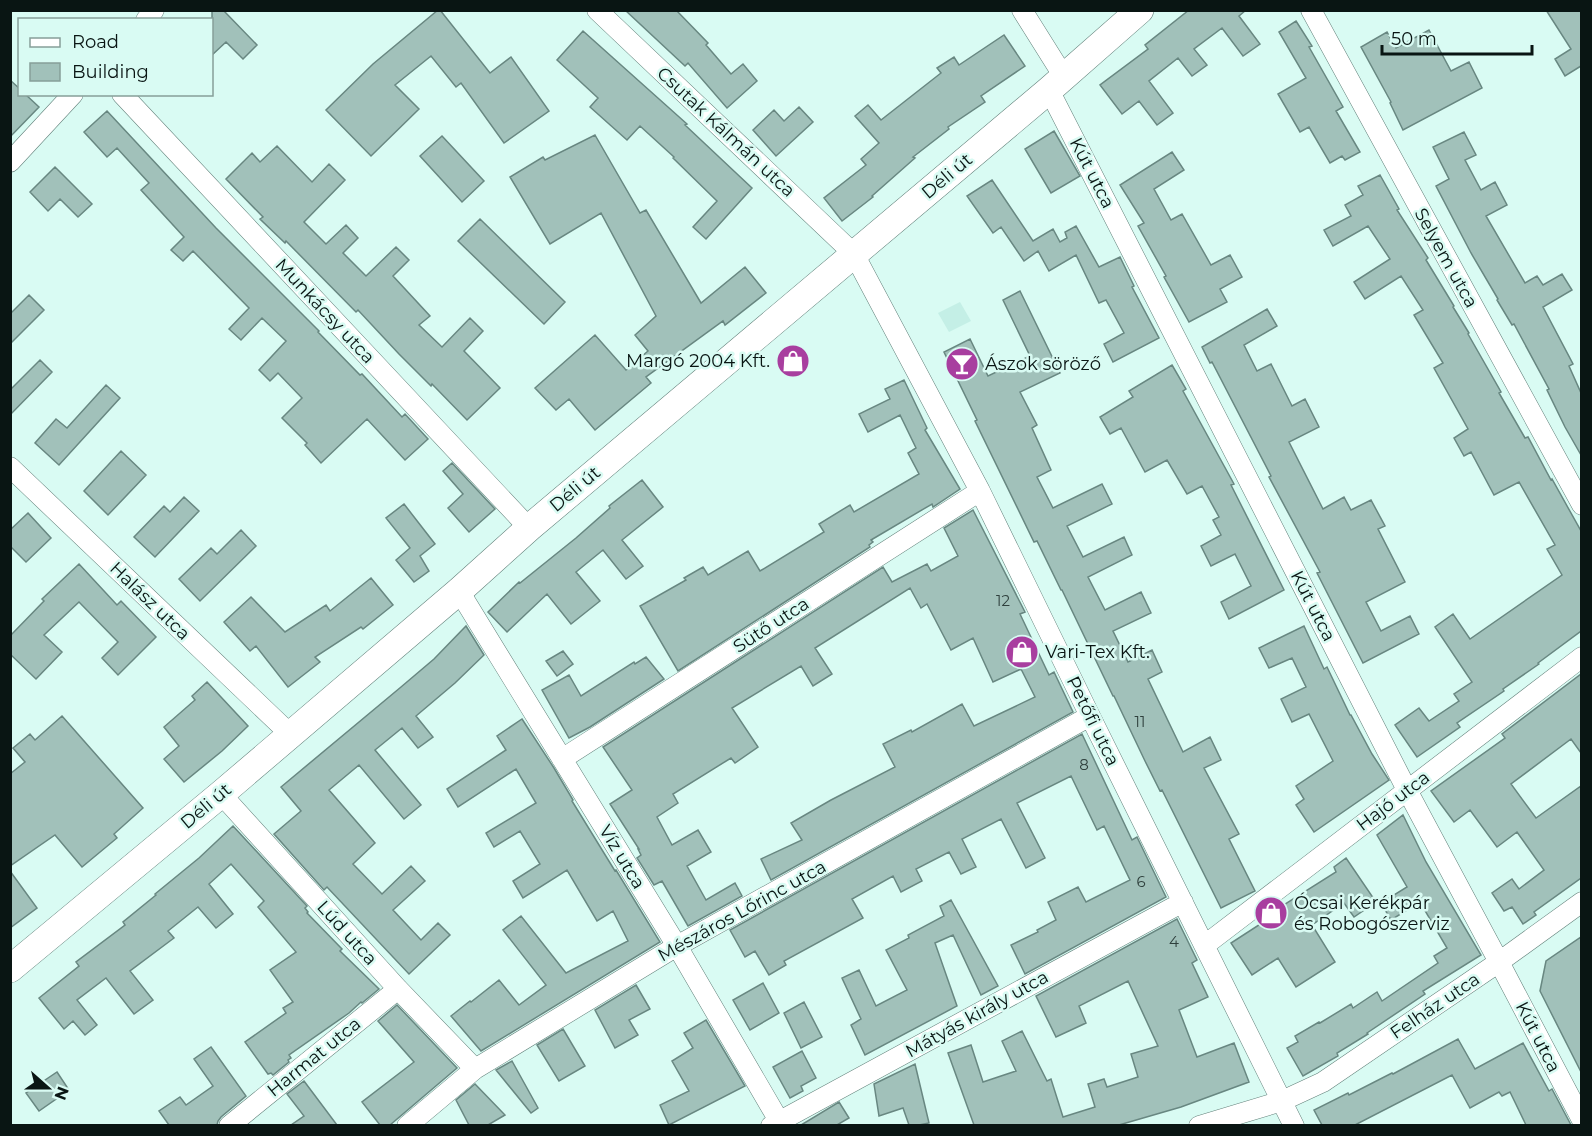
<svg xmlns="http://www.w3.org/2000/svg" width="1592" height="1136" font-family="Montserrat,sans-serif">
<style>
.built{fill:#c4efe6}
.building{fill:#a1c1ba;stroke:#688781;stroke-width:1.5}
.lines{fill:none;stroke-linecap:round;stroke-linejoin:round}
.street-casing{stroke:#62807a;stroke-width:21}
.secondary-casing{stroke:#62807a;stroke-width:28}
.street{stroke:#fff;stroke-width:20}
.secondary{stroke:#fff;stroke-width:27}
.labels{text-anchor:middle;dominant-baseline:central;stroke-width:5;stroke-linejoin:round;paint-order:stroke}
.number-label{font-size:15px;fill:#2f403d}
.street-label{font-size:18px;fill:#091513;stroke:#d9fbf3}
.poi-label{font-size:18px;fill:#091513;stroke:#d9fbf3;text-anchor:start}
</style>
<rect width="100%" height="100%" fill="#d9fbf3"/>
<path class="built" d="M960,302L971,321L949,332L938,313Z"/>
<path class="building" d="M212,10H223L257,45L243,59L226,42L212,55Z
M438,10H440L490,73L511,57L549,111L504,143L461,83L456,87L431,56L395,85L419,109L371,156L326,110L373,64Z
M625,10H676L708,43L706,45L731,74L743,64L757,81L727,108L688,63L685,66Z
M1189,10H1246L1239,16L1260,44L1243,56L1222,28L1194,49L1207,65L1192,76L1178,58L1149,81L1173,113L1157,125L1139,101L1122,114L1100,85L1148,49L1145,45Z
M1546,10H1581V66L1565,76L1555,59L1571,49Z
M1296,21L1312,46L1309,47L1343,107L1336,111L1360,152L1345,160L1342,156L1330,163L1309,127L1300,132L1278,94L1306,78L1279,32Z
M1429,30L1451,71L1469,62L1482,88L1403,130L1390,103L1391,102L1361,47L1387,32L1396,48Z
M583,31L687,124L685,125L752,188L706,239L693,227L717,201L673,158L674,157L640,126L627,140L590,107L598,98L557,60Z
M1004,35L1025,66L981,96L985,102L948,127L949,129L913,157L915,158L872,196L873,197L842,221L824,198L866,165L861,159L879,143L855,116L868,105L881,120L941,73L937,68L954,57L959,65Z
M10,80L20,89V94H25L39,107L10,137Z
M799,107L813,122L776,156L753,130L774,110L784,121Z
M107,111L216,228L319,331L318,332L360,375L362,374L402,417L405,414L428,439L405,460L367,419L321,463L305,445L307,443L282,418L302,398L278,373L270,381L259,370L286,341L262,318L241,340L229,329L249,308L193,251L183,261L171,250L184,237L141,190L149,183L117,148L107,157L84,132Z
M1054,131L1080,176L1051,193L1025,149Z
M1464,132L1476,155L1465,160L1481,190L1495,182L1507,205L1486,216L1525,283L1537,276L1543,285L1562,274L1572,290L1543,307L1573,364L1569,366L1581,393V455L1565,427L1547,390L1549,389L1514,324L1512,325L1497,300L1498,299L1471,253L1436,186L1449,179L1433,147Z
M595,135L640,213L646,210L701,303L745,267L766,293L725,325L723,321L646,377L651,383L595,430L569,399L556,410L535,388L595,335L626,370L648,351L635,335L656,316L601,213L550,244L510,177L543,157L545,160Z
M442,136L484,181L462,202L420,156Z
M277,146L312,182L329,164L345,180L304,222L326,244L346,225L358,238L343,253L366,276L396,247L409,260L393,276L430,316L419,325L442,347L470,318L483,331L464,351L500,388L467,420L432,384L431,386L399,354L358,310L356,312L286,241L285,243L260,219L263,217L226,179L252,153L260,162Z
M1172,152L1184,170L1154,189L1171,220L1182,214L1211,265L1230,255L1242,277L1220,289L1227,302L1189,322L1164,277L1166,276L1138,226L1144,223L1120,185Z
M55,167L92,204L78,217L60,199L48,211L30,192Z
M1380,175L1399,209L1397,210L1428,258L1426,260L1454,306L1453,307L1469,333L1468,334L1501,392L1499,393L1525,438L1528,437L1551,480L1552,479L1581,531V631L1538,663L1539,664L1503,689L1504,691L1457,723L1460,727L1417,757L1395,725L1419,708L1429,721L1459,701L1454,694L1472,682L1435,627L1453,614L1470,639L1562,575L1547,549L1555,545L1519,482L1494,495L1471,452L1464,456L1454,438L1468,429L1434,368L1443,363L1414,315L1423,310L1401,276L1365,299L1354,282L1390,259L1368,226L1333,246L1324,230L1351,216L1345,205L1363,195L1358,186Z
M992,180L1033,241L1053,229L1060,242L1067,238L1065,232L1076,226L1099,267L1120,257L1134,286L1132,287L1159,338L1113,362L1104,344L1124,333L1106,300L1099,303L1076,255L1049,271L1038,251L1024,261L1001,227L993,233L967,196Z
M480,219L565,302L544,324L458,241Z
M1020,291L1060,373L1020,392L1037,425L1032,428L1051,470L1037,477L1053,508L1102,484L1112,504L1067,526L1083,557L1124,537L1132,555L1088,577L1105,610L1141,592L1151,613L1113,631L1128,662L1152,650L1162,672L1148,679L1183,752L1210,737L1221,760L1204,768L1239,834L1229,839L1255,891L1221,908L1162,790L1160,791L1145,761L1114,696H1113L1062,590H1061L1037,541L1034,542L975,421L977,420L944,352L970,339L988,376L1030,356L1003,300Z
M29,295L44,310L10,344V314Z
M1267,309L1277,326L1244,345L1257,371L1271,364L1292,406L1305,399L1319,427L1289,442L1323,509L1344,497L1351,510L1371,500L1385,526L1378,529L1405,582L1366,602L1381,631L1410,616L1419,634L1363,663L1317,573L1320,572L1269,477L1271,476L1212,362L1210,363L1202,347Z
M40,360L52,372L10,415V390Z
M1172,365L1186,389L1183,391L1234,484L1231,485L1284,590L1229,619L1221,602L1251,586L1235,554L1211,566L1201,546L1221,535L1213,520L1219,517L1202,486L1187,494L1167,460L1145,472L1121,428L1110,434L1100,417L1133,397L1129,391Z
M904,380L927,428L925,430L960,489L933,507L932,504L871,540L873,542L869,545L870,547L678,671L640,606L686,580L684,578L703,567L708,575L748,551L760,571L824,532L819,524L850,505L854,512L919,474L908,453L916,448L900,415L868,432L859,414L890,399L885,389Z
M106,385L120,398L59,465L35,443L56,419L67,428Z
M121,451L146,475L108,515L84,491Z
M452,463L495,509L469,532L448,508L463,494L443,471Z
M642,480L663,507L622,540L643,566L626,579L603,550L576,572L600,601L571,624L547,594L507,632L488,612L519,582L520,583L576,538L610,508L609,506Z
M184,497L199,511L155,557L134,537L164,506L170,512Z
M404,504L435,544L420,556L429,571L414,582L396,560L410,548L386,518Z
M973,510L1025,612L1020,614L1049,675L1054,672L1073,712L771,880L761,859L802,840L791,823L831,800L895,767L883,744L911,730L912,732L962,704L974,726L1035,697L1021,669L993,682L973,638L951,650L927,604L921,608L910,588L815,648L832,674L813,686L801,666L732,708L758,747L735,763L731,758L673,794L678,803L657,817L672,845L698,830L711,852L687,866L706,900L735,883L742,896L688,926L662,881L654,885L637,858L641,855L638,849H639L610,804L632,790L603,747L883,567L892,582L927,564L931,571L958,556L944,528Z
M28,513L51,538L26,562L10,546V530Z
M241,530L256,546L200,601L179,579L211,548L217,554Z
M79,564L117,605L121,601L156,637L118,675L102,658L118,642L79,602L44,635L62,652L36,679L10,654V636L44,601L42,599Z
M371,578L393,605L363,629L361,627L315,657L320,662L288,687L256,646L250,651L224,622L251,597L285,632L326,605L330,611Z
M466,626L484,655L455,683L416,716L433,737L418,748L402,728L375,750L421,805L404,819L359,765L329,790L375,843L353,864L382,894L411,866L425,881L393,910L421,940L438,923L450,935L409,974L327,887L324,890L274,834L301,811L281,787L401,687L434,659Z
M1304,626L1324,669L1327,667L1350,715H1351L1372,754L1389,780L1314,832L1296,805L1304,799L1296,786L1333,761L1309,714L1292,722L1281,699L1306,687L1292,658L1269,668L1259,648Z
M563,651L573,664L557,676L546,661Z
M646,657L664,679L590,727L569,738L542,690L569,675L581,696L634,662L635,664Z
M1581,674V753L1571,739L1511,784L1536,818L1581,786V878L1534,912L1536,915L1523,924L1512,907L1504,911L1492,893L1512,879L1519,889L1544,870L1517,832L1497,847L1470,810L1454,822L1431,791L1505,738L1502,734Z
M207,682L248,726L222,751L184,782L164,759L179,746L164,727L195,700L192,696Z
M62,716L143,808L114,834L117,838L82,867L55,835L10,866V774L25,762L13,748L30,734L35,740Z
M522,719L554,768L573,800L572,801L615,871L616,870L660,942L481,1051L451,1016L470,1001L471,1002L499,980L519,1005L546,985L503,930L521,916L566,973L628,941L613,911L597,921L567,870L523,898L513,881L540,864L520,831L494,847L486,833L536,803L516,769L458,807L447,789L506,750L497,736Z
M1082,734L1132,840L1137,837L1166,897L1025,974L1011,945L1038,932L1037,930L1056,920L1048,902L1078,887L1086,902L1130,880L1104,826L1097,830L1071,776L1017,803L1045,858L1026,868L1001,819L962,839L976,867L961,874L949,852L916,869L922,881L901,892L893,876L852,899L863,918L784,961L786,965L769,975L755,951L745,957L730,930Z
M1403,815L1426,862L1481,955L1423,991L1425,994L1367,1033L1368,1034L1337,1053L1338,1056L1303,1076L1287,1048L1298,1042L1295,1036L1319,1022L1320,1023L1351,1004L1353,1008L1377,992L1382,1001L1438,963L1434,956L1447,948L1420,902L1391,920L1381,903L1407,887L1377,835Z
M233,826L307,906L305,908L308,912L307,913L342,949L340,951L379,989L362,1003L361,1002L349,1013L289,1055L291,1058L288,1060L289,1062L273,1075L271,1073L268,1074L245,1042L286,1013L283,1008L293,1002L270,970L296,952L258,907L264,901L231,864L209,884L233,914L216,928L198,907L168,931L174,938L130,971L153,1000L134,1014L106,978L77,1000L97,1025L85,1035L73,1021L64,1029L39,998L79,966L76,962L125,925L123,922L156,895L155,894L199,858Z
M1346,858L1376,902L1354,917L1344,903L1312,925L1335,962L1296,987L1278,958L1252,975L1231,943L1262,923L1260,920L1336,872L1334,867Z
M10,871L37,908L10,928Z
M951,900L998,986L981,995L953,935L935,943L957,1006L865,1055L851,1025L861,1019L842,978L859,970L876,1006L907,990L886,950L909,938L908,935L944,916L940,906Z
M1177,919L1197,960L1192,963L1208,997L1179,1010L1197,1057L1234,1043L1249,1082L1181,1107L1119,1125H974L948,1053L971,1045L983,1082L1016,1071L1002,1041L1022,1031L1047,1081L1051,1079L1063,1117L1095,1107L1088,1084L1104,1079L1107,1087L1138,1077L1131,1054L1158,1046L1128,981L1079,1006L1086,1023L1056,1037L1036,996Z
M1581,937V1072L1540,991L1546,961Z
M763,983L779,1013L750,1030L733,1000Z
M636,985L650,1009L629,1020L638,1035L615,1048L595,1010Z
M804,1002L822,1037L801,1048L784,1013Z
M397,1005L457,1068L390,1125H380L362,1102L414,1062L378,1021Z
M706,1020L745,1086L669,1125L660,1105L689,1091L672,1061L693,1048L684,1033Z
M563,1029L585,1066L559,1081L537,1045Z
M1458,1039L1475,1069L1523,1043L1549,1091L1552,1089L1571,1125H1526L1510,1092L1502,1096L1499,1092L1470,1108L1452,1075L1355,1125H1322L1314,1110L1348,1093L1349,1095L1392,1073L1393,1074Z
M211,1047L246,1096L221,1117L218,1121L217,1125H169L159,1111L180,1097L186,1105L213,1086L194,1059Z
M802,1051L816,1078L801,1086L803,1091L790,1098L773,1067Z
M512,1061L538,1108L531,1113L496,1070Z
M915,1064L929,1123L919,1125H909L903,1108L879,1116L874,1084Z
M57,1072L69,1090L39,1111L26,1093Z
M304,1081L337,1125H291L304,1116L287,1094Z
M475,1084L505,1115L488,1125H469L456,1100Z
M839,1102L849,1118L837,1125H801Z"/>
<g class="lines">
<defs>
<path id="street" d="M597,10L854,254L980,491L1090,716L1294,1126
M1022,10L1064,77
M1311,10L1582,505
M146,20L154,10
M1049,90L1407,790L1499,962L1582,1120
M122,94L529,528
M10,162L73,94
M10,467L290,734
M459,591L677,946L782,1126
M562,759L980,491
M221,794L398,989L475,1069
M1205,945L1582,657
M229,1126L398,989
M407,1126L475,1069L677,946L1090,716
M771,1126L1183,902
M1199,1126L1282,1101L1323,1082L1499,962L1582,902"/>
<path id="secondary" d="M10,969L221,794L459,591L529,528L1049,90L1140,10"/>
</defs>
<use href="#street" class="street-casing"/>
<use href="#secondary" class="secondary-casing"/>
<use href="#street" class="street"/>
<use href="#secondary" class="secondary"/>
</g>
<defs>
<symbol id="shop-disc" viewBox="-11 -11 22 22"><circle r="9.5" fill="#a83e9f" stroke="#d9fbf3"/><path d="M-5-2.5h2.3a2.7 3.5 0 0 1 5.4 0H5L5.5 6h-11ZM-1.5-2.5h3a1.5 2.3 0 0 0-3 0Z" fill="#fff"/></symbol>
<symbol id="bar-disc" viewBox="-11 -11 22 22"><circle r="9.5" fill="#a83e9f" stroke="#d9fbf3"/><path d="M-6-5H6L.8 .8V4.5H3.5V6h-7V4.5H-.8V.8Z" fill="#fff"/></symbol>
</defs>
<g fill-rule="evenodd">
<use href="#shop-disc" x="774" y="342" width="38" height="38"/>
<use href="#bar-disc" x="943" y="345" width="38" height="38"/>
<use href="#shop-disc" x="1003" y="633" width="38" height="38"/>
<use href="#shop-disc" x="1252" y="894" width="38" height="38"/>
</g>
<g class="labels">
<g class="number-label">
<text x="1003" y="600">12</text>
<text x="1140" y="721">11</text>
<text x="1084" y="764">8</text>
<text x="1141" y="881">6</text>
<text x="1174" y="941">4</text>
</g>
<g class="street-label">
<text transform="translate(726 132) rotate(43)">Csutak Kálmán utca</text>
<text transform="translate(1092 173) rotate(63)">Kút utca</text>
<text transform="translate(947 176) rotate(-40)">Déli út</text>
<text transform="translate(1446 258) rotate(61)">Selyem utca</text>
<text transform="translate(325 311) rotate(47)">Munkácsy utca</text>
<text transform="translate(575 489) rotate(-40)">Déli út</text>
<text transform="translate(150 601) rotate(44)">Halász utca</text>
<text transform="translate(1313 606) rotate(63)">Kút utca</text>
<text transform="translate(771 625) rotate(-33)">Sütő utca</text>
<text transform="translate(1093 721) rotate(64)">Petőfi utca</text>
<text transform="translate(1393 801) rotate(-37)">Hajó utca</text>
<text transform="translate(206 806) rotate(-40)">Déli út</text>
<text transform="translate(622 857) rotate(59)">Víz utca</text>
<text transform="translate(742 911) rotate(-29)">Mészáros Lőrinc utca</text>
<text transform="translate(347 933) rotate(48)">Lúd utca</text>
<text transform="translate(1435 1006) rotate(-34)">Felház utca</text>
<text transform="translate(977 1014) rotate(-29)">Mátyás király utca</text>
<text transform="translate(1538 1037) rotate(63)">Kút utca</text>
<text transform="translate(314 1057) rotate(-39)">Harmat utca</text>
</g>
<g class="poi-label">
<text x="770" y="361" text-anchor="end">Margó 2004 Kft.</text>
<text x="985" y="364">Ászok söröző</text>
<text x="1045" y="652">Vari-Tex Kft.</text>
<text x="1294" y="903">Ócsai Kerékpár<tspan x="1294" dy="21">és Robogószerviz</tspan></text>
</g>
</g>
<rect width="1592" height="1136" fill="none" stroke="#091513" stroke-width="24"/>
<rect x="18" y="18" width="195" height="78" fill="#d9fbf3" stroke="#869f99" stroke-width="1.5"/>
<rect x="30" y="38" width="30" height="9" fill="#ffffff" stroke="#869f99" stroke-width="1.5"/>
<text x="72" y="48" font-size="18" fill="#091513">Road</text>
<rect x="30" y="63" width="30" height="18" fill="#a1c1ba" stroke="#869f99" stroke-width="1.5"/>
<text x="72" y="78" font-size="18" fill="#091513">Building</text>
<g transform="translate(48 1088) rotate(111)" stroke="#d9fbf3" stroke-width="4.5" paint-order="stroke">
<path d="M0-4.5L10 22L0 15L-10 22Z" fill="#091513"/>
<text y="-9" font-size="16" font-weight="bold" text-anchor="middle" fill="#091513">N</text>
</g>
<path d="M1382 45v9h150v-9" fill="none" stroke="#091513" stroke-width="3"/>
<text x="1391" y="45" font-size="18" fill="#091513" stroke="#d9fbf3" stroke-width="4.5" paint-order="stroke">50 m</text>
</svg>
